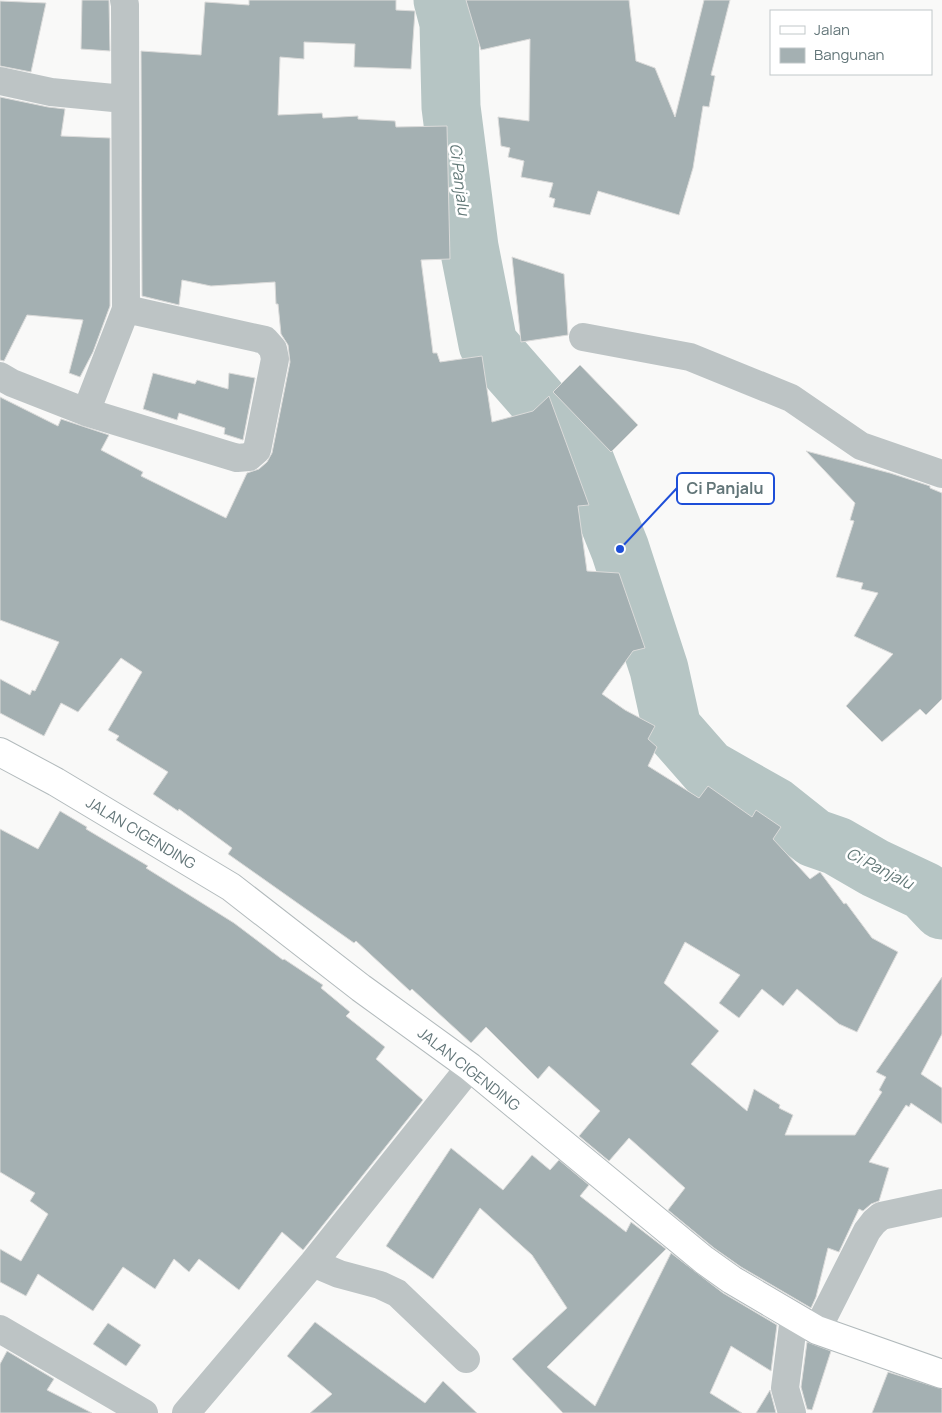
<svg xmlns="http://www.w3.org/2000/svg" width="942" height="1413" font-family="Manrope,sans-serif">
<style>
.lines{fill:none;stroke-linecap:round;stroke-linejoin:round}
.river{stroke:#b6c5c4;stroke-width:59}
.building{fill:#a4b0b2;stroke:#dbdbda}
.secondary-casing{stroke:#b2babc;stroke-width:30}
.street{stroke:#bdc4c5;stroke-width:28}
.secondary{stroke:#fff;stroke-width:28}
.labels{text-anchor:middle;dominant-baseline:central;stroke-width:5;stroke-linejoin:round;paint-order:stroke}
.street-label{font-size:15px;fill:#637679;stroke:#fff}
.water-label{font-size:16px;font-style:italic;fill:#637978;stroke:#fff}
.leader{fill:none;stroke:#1d4ed8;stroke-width:2}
.callout-dot{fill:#1d4ed8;stroke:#fff;stroke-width:2}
.callout{fill:#fff;stroke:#1d4ed8;stroke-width:2}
.callout-label{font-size:16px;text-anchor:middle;font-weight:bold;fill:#637679}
</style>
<rect width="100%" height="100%" fill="#f9f9f8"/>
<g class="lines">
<path class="river" d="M443,0L449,23L451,107L469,247L488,344L580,449L620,549L659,669L672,728L708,769L775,807L814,838L837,846L875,868L924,891L942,910"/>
</g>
<path class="building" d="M82,0H109L110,51L81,49Z
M249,0H396V10L415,11L411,69L354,67L355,44L304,42V59L280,57L278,115L322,113L323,118L358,116V119L395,121L396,127L447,126L450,259L421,260L433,353H437L440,362L482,356L492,422L533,411L549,396L589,505L578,506L587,571L619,573L645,648L633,651L602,694L625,710L655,726L648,739L657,747L648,766L699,798L708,786L752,817L756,810L781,827L773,839L810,879L820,872L844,904L846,903L872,938L898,952L857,1032L839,1024L797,989L783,1006L762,989L739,1018L719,1003L740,975L685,942L664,983L719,1031L691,1064L747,1111L754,1089L780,1105L779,1108L793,1115L785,1135H855L882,1092L879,1090L886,1077L876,1072L942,977V1034L921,1074L942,1088V1124L911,1103L909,1107L906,1105L869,1162L889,1168L879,1201L871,1204L863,1211L859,1209L839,1252L828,1248L816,1297L811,1308L741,1267L714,1248L668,1210L685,1188L629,1138L609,1161L579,1136L600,1111L549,1066L538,1079L486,1027L471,1043L412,989L410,991L356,941L354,943L228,854L232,848L179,809L178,811L153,794L168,772L116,740L119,736L108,730L142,672L121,658L78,712L61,703L44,736L0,713V679L30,695L32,690L35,691L59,642L0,620V397L58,426L61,419L109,435L101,450L143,472L141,476L226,518L247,473L259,469L267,462L272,453L290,362L288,345L281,334L278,304H276L275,282L211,286L182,280L179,305L142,296L141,51L201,55L205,2L249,5Z
M466,0H629L636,61L655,68L675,117L704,0H730L711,75L715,76L709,107L703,106L693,168L679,215L598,191L590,215L553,207L555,199L549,197L553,183L521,177L524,161L508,157L510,148L501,146L498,117L529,121L530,39L481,50Z
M0,1L46,3L31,72L0,66Z
M0,97L48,107L65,109L61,136L110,138V306L93,352L80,377L69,373L83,320L27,315L4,361L0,360Z
M512,257L564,274L568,335L521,342Z
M580,365L638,425L611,452L553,392Z
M153,373L195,384L197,380L228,389L229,373L255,378L243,440L224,434L225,428L179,413L177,420L143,409Z
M806,451L890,473L930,486V488L942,493V699L926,715L920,709L882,742L846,706L893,654L854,636L878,593L861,589L863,583L836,577L854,521L850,520L855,503Z
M60,811L87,827L86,829L148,866L146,868L234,923L283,960L284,959L323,985L321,988L350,1012L346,1016L385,1047L376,1059L423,1100L303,1250L282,1232L239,1290L199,1259L189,1272L174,1259L155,1289L123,1267L93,1311L38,1274L26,1296L0,1282V1249L21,1261L48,1214L30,1201L35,1193L0,1172V829L38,849Z
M451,1148L503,1190L532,1155L550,1170L559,1160L589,1185L580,1196L626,1232L631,1222L666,1249L547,1367L595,1406L671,1253L723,1293L777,1325L771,1371L731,1346L710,1393L742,1413H563L512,1359L567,1308L532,1255L480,1208L433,1279L386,1246Z
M315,1322L425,1403L443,1381L477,1413H310L332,1394L287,1356Z
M108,1323L141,1345L126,1366L93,1344Z
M807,1342L831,1351L812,1410L807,1409L801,1387Z
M7,1351L54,1379L47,1390L92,1413H0V1364Z
M888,1372L942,1389V1413H872Z
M770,1390L776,1413H756Z"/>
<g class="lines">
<defs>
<path id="secondary" d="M0,752L56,782L231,887L361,988L470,1067L704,1260L732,1280L817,1330L942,1374"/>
</defs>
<use href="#secondary" class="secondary-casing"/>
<path class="street" d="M0,81L51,92L124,99
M583,337L690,357L791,398L861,446L942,474
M0,376L12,383L86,412L126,309L125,5L124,0
M86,412L237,458L249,457L257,450L275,359L273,349L265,340L126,309
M313,1263L339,1274L380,1285L397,1293L466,1359
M0,1329L144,1413
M817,1330L867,1231L874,1222L881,1216L942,1203
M186,1413L313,1263L470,1067
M792,1413L785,1388L794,1317"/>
<use href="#secondary" class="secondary"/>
</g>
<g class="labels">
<g class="street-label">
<text transform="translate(141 833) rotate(31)">JALAN CIGENDING</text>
<text transform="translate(469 1069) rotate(38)">JALAN CIGENDING</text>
</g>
<g class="water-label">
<text transform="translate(460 179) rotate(83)">Ci Panjalu</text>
<text transform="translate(880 868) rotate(27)">Ci Panjalu</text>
</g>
</g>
<path class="leader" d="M620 549L677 488"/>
<circle class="callout-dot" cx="620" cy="549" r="5"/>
<rect class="callout" x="677" y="473" width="97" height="31" rx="5"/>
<g class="callout-label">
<text x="725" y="494">Ci Panjalu</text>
</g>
<rect x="770" y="10" width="162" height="65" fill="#ffffff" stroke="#c1c8c9"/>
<rect x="780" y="26" width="25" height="8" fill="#ffffff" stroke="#c1c8c9"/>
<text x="814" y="35" font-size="15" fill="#637679">Jalan</text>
<rect x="780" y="48" width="25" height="15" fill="#a4b0b2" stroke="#c1c8c9"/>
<text x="814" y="60" font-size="15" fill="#637679">Bangunan</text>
</svg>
